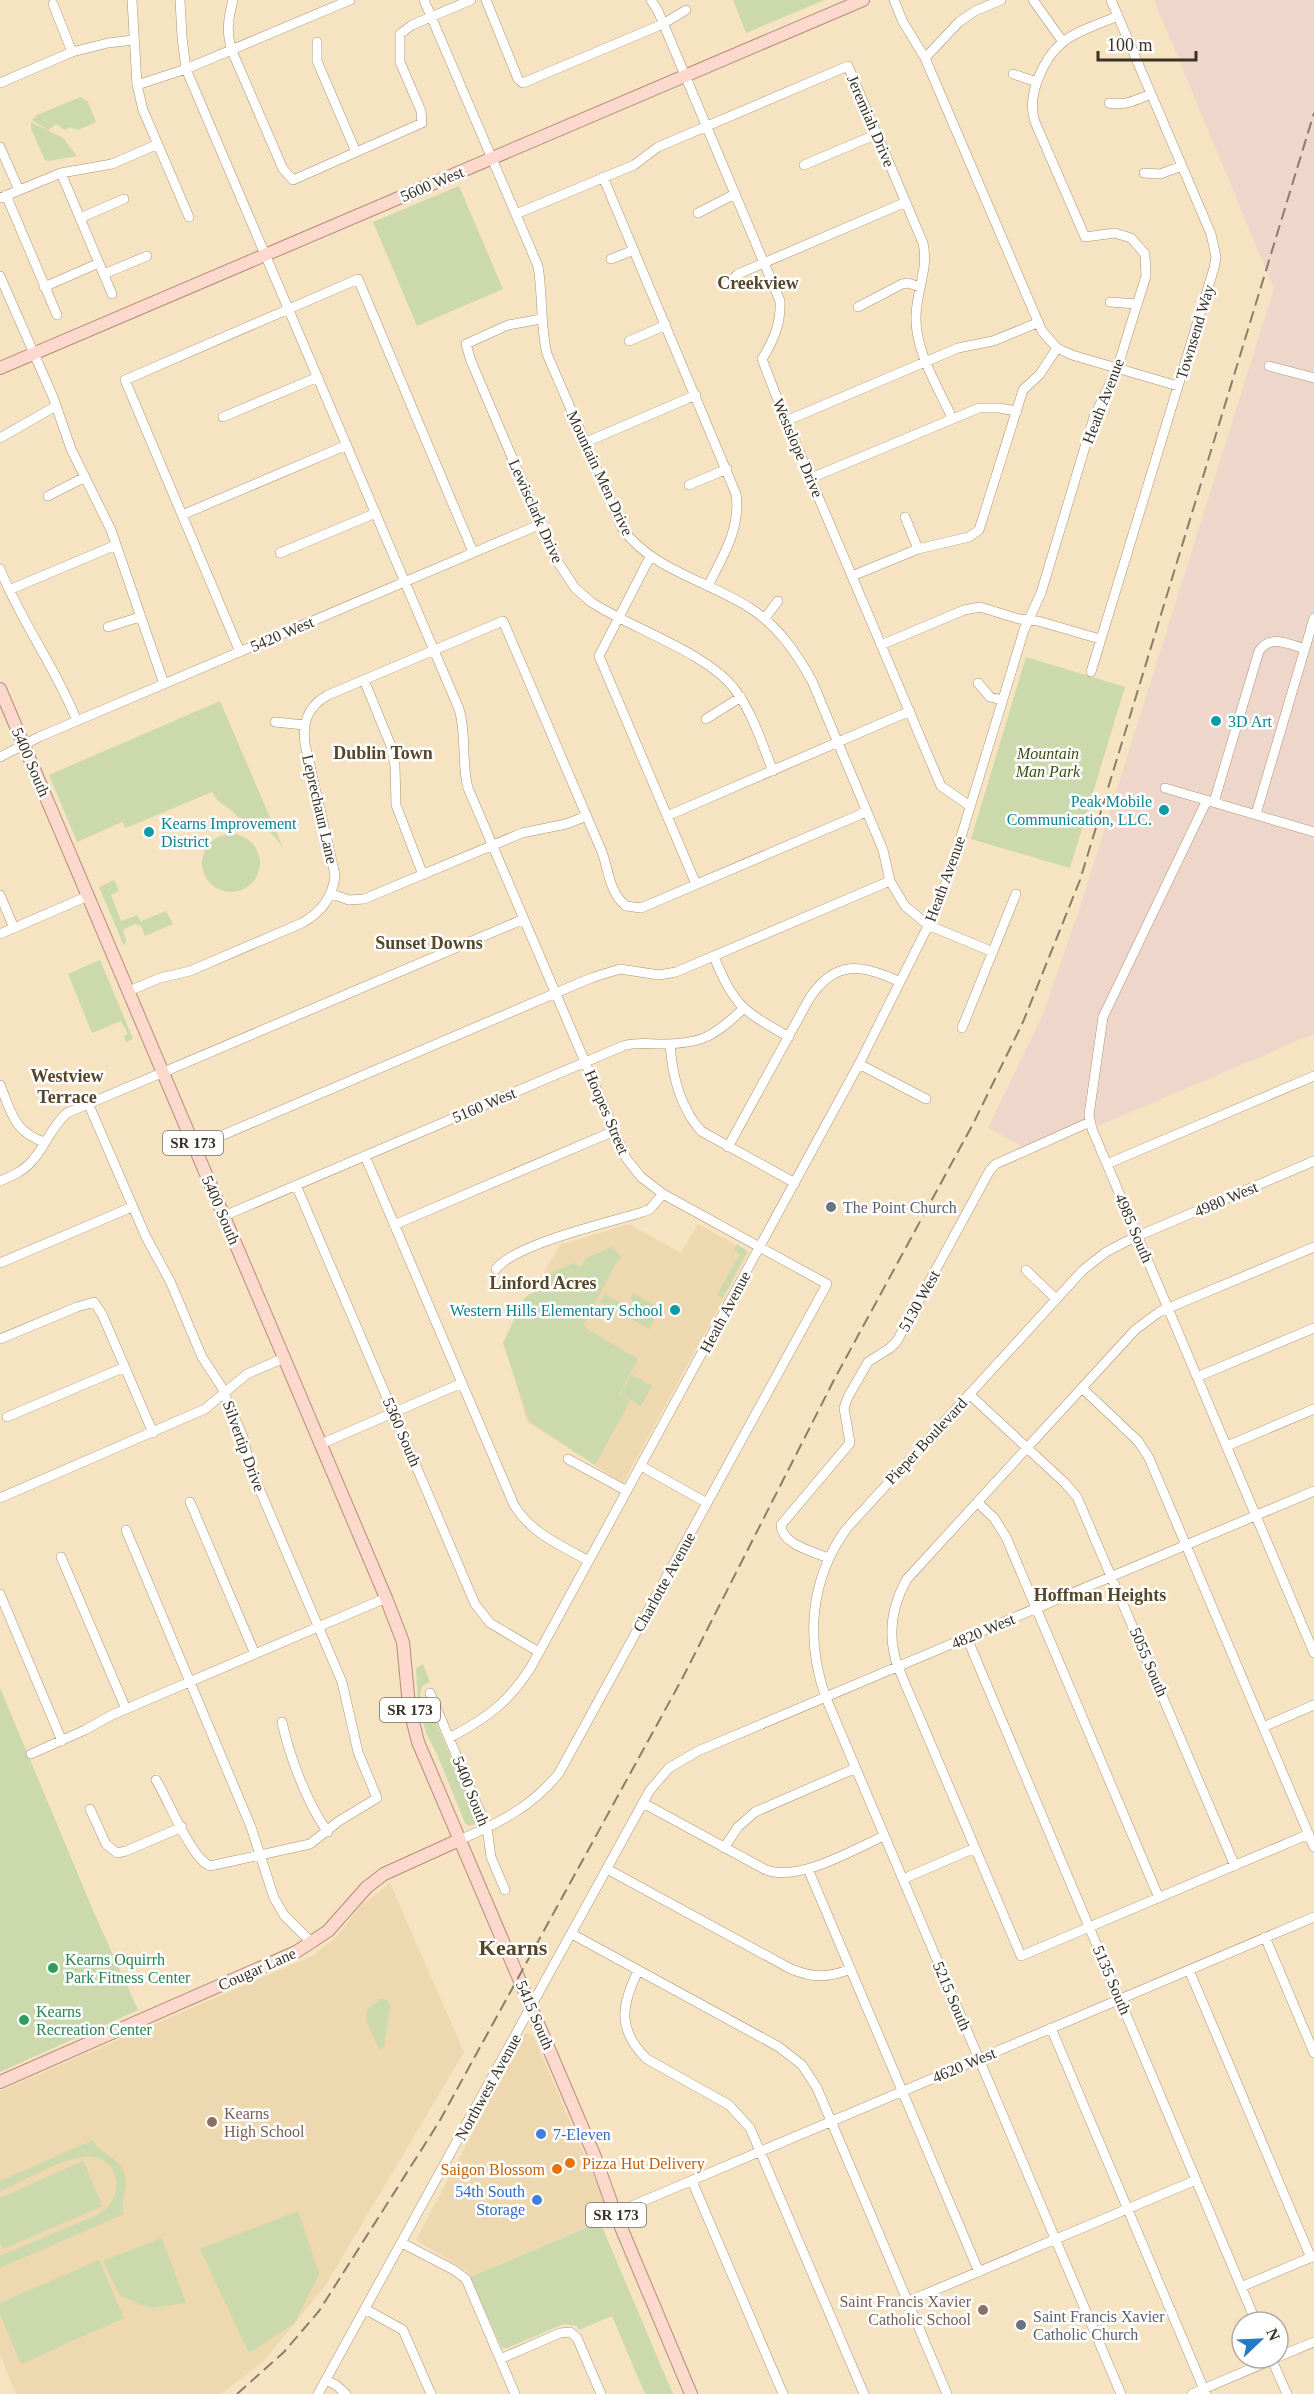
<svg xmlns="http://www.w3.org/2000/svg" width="1314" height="2394" font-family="Georgia,serif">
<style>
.built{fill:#edd8af}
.industrial{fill:#eed6cb}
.green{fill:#cbd9ad}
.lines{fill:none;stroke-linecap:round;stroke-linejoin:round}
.minor-casing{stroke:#a79575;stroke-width:10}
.major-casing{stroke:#b78d7c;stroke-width:14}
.minor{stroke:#fff;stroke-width:9}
.major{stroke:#fcd8cd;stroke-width:12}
.rail{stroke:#8a7e68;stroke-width:2;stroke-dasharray:12 6;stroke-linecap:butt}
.culture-dot{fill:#0f9aa8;stroke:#fff;stroke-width:2}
.worship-dot{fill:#6b7280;stroke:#fff;stroke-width:2}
.leisure-dot{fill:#2e9e5b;stroke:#fff;stroke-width:2}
.education-dot{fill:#8d6e63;stroke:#fff;stroke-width:2}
.shop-dot{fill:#3f7fe0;stroke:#fff;stroke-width:2}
.food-dot{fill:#e8710a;stroke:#fff;stroke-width:2}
.labels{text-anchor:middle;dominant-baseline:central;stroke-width:5;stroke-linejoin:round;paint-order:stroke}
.shield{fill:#fff;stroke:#757066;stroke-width:1.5}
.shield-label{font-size:15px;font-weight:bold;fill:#3a3325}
.street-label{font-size:16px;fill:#3a3325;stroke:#fff}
.culture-label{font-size:16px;fill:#0d838f;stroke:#fff;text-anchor:start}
.park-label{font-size:16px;font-style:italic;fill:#3e4c10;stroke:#fff}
.worship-label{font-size:16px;fill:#5b616d;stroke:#fff;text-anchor:start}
.leisure-label{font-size:16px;fill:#27864d;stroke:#fff;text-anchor:start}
.education-label{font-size:16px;fill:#785e54;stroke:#fff;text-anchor:start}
.shop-label{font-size:16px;fill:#366cbe;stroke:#fff;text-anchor:start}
.food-label{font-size:16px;fill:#c56008;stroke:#fff;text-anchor:start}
.neighbourhood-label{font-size:18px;font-weight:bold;fill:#574729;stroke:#fff}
.district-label{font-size:22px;font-weight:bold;fill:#574729;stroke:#fff}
</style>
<rect width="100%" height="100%" fill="#f6e3c1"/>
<path class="built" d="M629,1224L681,1253L698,1224L749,1252L623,1483L527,1422L504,1342L560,1245Z
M390,1883L464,2052L325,2286L263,2362L221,2394H16L0,2355V2091L312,1956L336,1937L360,1907Z
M525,2033L533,2035L611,2217L471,2276L464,2269L416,2240Z"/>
<path class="industrial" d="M1154,0H1314V1034L1098,1126L1095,1119L1022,1146L988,1128L1043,1014L1080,907L1274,289Z"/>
<path class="green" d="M733,0H824L746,33Z
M81,97L88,102L96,122L78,130L70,127L65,130L56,124L48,130L32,120L37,115Z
M31,122L63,138L77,156L48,161L45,160L31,129Z
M459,186L503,289L417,326L373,222Z
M1026,657L1125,687L1070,868L971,839Z
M220,701L284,850C276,837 261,817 244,826C236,808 218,806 212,792L126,828L122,822L77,842L49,775Z
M202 863a29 29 0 1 1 58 0a29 29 0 1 1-58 0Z
M114,880L119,891L111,895L121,921L137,915L141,921L166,911L173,924L145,936L141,926L134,924L123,930L126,941L124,946L99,887Z
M100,960L133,1039L126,1042L124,1036L128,1034L121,1021L92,1033L68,974Z
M737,1244L747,1251L723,1298L717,1295L740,1254L734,1250Z
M612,1247L621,1257L615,1265L584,1324L587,1329L638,1359L619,1394L630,1401L595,1465L529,1421L503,1343L524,1299L529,1294L543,1290L549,1274L574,1263L580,1267L588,1257Z
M606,1293L607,1296L627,1306L633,1304L631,1298L632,1293L660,1308L649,1329L600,1302Z
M631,1374L652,1386L641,1406L620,1394Z
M423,1664L430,1682L422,1686L420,1696L429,1706L477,1819L475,1824L469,1826L465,1823L437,1754L426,1733L418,1702L416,1668Z
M0,1688L95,1915L138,2010L0,2072Z
M381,1999L388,2000L390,2006L384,2047L379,2049L366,2021L367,2010Z
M93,2140C98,2154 117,2154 124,2173C130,2187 119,2201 124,2214L0,2268V2256L99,2214C130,2196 117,2150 81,2157C60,2160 21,2182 0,2191V2181Z
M83,2161L103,2206L3,2249L0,2242V2198Z
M298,2211L319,2274L294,2324L249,2353L200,2249Z
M600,2222L673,2394H645L612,2316L579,2330L577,2326L564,2324L507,2348H502L470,2277Z
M162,2238L186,2303L151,2308L120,2296L103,2261Z
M99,2260L124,2318L21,2364L0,2314V2303Z"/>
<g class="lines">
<defs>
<path id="minor" d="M132,0L137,85L143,110L189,217
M180,0L182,37L186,69L459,709C467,735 461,762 468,788L626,1158L641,1177L663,1194L827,1284L559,1773C532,1807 499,1823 459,1840
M233,0C228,19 226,32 232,51L283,169L293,180L422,123L421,111L400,62V34L412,25L471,0
M424,0L538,266C543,295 540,325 547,354L622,528C652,570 708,581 750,608C778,626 796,652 812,681L883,850L890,881L905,906L928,925L993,952
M486,0L518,79L523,83L663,24L686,10
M651,0L658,11L780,301C781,323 774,340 762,359L786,421L941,786L970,806
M894,0L903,22L925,58L1042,331L1057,348L1072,355L1178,386
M1033,0L1063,42
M53,4L72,52
M317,42V61L356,152
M925,58L959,22L975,11L1001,0
M1013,74L1037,82
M0,83L72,52L108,43L133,40
M137,85L186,69L350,0
M1109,103C1125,106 1136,100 1151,94
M0,147L19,190
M804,165L877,134
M61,173L112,294
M1144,173L1160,174L1182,166
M603,177L736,494C741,528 723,556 708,586
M6,195L57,315
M0,198L61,173L112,164L158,144
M698,213L735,194
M516,214L634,165L658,147L848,66L923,243C929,269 916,291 916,317C915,351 938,387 952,418
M80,218L124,199
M611,259L634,250
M104,274L147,256
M0,276L53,397L71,449L111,530L164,684
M728,283L738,274L906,202
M44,287L99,263
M1110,302L1137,304
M858,307L902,284L908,283L920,287
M541,319L508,325L466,344L471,361L554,556L575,588L591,602C632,629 709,653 736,691C753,714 762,744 773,771
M629,341L666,325
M1269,366L1314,378
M223,417L318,377
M786,421L958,348L993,341L1037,323
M0,438L56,406
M584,443L696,395
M811,478L979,408H999L1017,411
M689,485L727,469
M48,496L85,477
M182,515L347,445
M905,517L918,549
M280,553L376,513
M650,557L599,656L696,884
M0,569C21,622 56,668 77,721
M852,576L918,549L969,537L979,530L1023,390L1040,374L1057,348
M9,590L116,545
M765,618L778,601
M108,627L140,617
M881,645L964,610L980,607L1019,619L1038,621L1100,639
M240,652L125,380L358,279L473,552
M1091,672L1214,268L1216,257L1211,234L1111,0
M364,680L391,746L395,766L396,805L423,875
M978,683L990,697L1002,700
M706,719L741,697
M275,722L304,725
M0,757L39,737L541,524
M1165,788L1314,832
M1207,800L1103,1017L1089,1115L1092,1129L1314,1653
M1214,802L1259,651C1271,634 1288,644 1305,649
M1256,814L1314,618
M667,816L910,711
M332,894L349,900L364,899L522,833L566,824L587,816
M0,895L14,928
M0,934L88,896
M714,957C735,1007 742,1010 789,1037
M129,991L160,978L190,971L302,923C322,912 333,897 335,875L305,744C302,722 308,706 328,695L503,621L602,852C609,871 609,892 626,906L641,908L866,812
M962,1028L1016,894
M670,1044C672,1074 680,1107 701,1131L795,1183
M859,1064L926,1099
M0,1085C12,1113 13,1131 44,1142
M88,1103L146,1237L170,1281L202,1357L221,1386L243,1437L250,1467L342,1682L358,1752L377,1798L339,1821L310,1844L210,1866C191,1858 169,1801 156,1780
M195,1147L591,978L620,969L659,975L676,972L890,881
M728,1147L809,999C835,959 862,964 900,982
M365,1156L514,1505C531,1533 560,1545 589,1561
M1107,1164L1314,1076
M0,1181C12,1176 24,1171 33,1160C46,1145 51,1127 67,1113L524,919
M296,1185L475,1604L490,1623L539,1652
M224,1216L623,1046C635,1042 648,1044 660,1044C702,1044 713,1037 743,1009
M394,1225L614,1131
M0,1263L132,1207
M496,1269C515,1244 610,1222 643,1212L650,1209L663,1194
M1026,1270L1056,1299
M0,1339L77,1307L94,1302L102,1314L153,1433
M1197,1377L1314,1328
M1082,1388L1138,1441L1149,1458L1314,1847
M969,1394L1065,1483L1077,1497L1235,1866
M7,1417L125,1367
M321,1444L462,1383
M1227,1446L1314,1409
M568,1459L627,1491
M641,1466L707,1503
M0,1498L205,1409L247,1374L284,1358
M190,1502L255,1654
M977,1502L994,1518L1006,1537L1159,1898
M126,1530L251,1827L274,1898L284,1915L312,1943
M61,1557L126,1709
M828,1558C813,1551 782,1545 781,1525L850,1443L844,1408L848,1397L868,1362L890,1348L897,1341L990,1170L996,1164L1090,1122
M0,1594L62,1741
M967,1638L1256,2322
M430,1693L487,1828L491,1857L505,1890
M282,1722C289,1755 308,1806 328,1832
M1263,1727L1314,1705
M449,1738C487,1718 508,1703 531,1667L859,1064L932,918L950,873L1024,630L1041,593L1094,417L1117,369L1146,276L1145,254L1131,238L1115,233L1085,237L1035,122C1026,97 1043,58 1063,42C1078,30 1100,24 1118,16
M31,1754L85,1730L112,1715L386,1598
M643,1803L766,1870C800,1882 852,1850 884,1836
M90,1809L106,1844L117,1853L126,1851L182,1827
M1309,1834L1021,1956L898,1667C887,1636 891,1607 907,1579L1135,1330L1159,1312L1314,1247
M724,1848L738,1827L755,1812L856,1768
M607,1869L791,1969C813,1978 828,1978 851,1969
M808,1869L979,2272
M903,1879L975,1848
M572,1934L779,2047L802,2065L817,2088L947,2394
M1265,1937L1314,2053
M1189,1970L1311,2258
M638,1971C621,2006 617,2030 647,2059L729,2105L750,2128L864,2394
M1051,2028L1206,2394
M692,2181L783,2394
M615,2213L1314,1917
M402,2243L454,2270L466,2279L515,2394
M1241,2287L1314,2256
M909,2301L1196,2180
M365,2309L403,2330L431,2394
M1278,2357L1314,2342
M1271,2358L1287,2394
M500,2359L560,2333L570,2332L577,2338L601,2394
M326,2380L336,2385L346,2394
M318,2394L650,1790L669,1768L698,1751L1314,1491
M1121,2394L826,1698C805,1639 810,1579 847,1528L1083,1270L1106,1252L1131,1239L1314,1161
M1192,2394L1276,2358"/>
<path id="major" d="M0,368L863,0
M0,689L386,1598L403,1642L409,1706L418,1742L595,2157L615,2213L691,2394
M0,2082L296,1952L328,1931L367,1887L384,1874L459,1840"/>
</defs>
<use href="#minor" class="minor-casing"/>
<use href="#major" class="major-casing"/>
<use href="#minor" class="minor"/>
<use href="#major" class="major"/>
<path class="rail" d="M237,2394L284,2352L319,2311L439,2122L682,1679L835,1378L973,1124L1023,1022L1080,880L1314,113"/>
</g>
<g class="culture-dot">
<circle cx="1216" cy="721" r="6"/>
<circle cx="1164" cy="810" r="6"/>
<circle cx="149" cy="832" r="6"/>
<circle cx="675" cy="1310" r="6"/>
</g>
<g class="worship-dot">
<circle cx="831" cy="1207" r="6"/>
<circle cx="1021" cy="2325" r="6"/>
</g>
<g class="leisure-dot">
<circle cx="53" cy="1968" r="6"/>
<circle cx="24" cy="2020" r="6"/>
</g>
<g class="education-dot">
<circle cx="212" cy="2122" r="6"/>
<circle cx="983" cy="2310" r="6"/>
</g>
<g class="shop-dot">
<circle cx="541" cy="2134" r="6"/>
<circle cx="537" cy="2200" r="6"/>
</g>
<g class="food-dot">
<circle cx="570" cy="2163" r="6"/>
<circle cx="557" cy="2169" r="6"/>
</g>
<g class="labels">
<g class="shield">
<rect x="163" y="1131" width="60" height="24" rx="4.5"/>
<rect x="380" y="1698" width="60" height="24" rx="4.5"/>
<rect x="586" y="2203" width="60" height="24" rx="4.5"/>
</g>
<g class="shield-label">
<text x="193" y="1143">SR 173</text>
<text x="410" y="1710">SR 173</text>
<text x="616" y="2215">SR 173</text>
</g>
<g class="street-label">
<text transform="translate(871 121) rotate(67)">Jeremiah Drive</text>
<text transform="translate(432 184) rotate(-23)">5600 West</text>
<text transform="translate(1195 332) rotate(-73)">Townsend Way</text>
<text transform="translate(1103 401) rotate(-69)">Heath Avenue</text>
<text transform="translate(798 448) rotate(67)">Westslope Drive</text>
<text transform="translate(600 473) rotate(65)">Mountain Men Drive</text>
<text transform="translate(536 511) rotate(66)">Lewisclark Drive</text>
<text transform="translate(282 634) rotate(-23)">5420 West</text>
<text transform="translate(31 762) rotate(67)">5400 South</text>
<text transform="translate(320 809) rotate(77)">Leprechaun Lane</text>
<text transform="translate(945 879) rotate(-70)">Heath Avenue</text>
<text transform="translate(484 1105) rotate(-23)">5160 West</text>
<text transform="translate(607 1112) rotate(67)">Hoopes Street</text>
<text transform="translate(1226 1199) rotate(-23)">4980 West</text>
<text transform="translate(221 1210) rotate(67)">5400 South</text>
<text transform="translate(1134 1228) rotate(67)">4985 South</text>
<text transform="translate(919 1301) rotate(-61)">5130 West</text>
<text transform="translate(725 1312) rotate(-62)">Heath Avenue</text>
<text transform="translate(402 1432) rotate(67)">5360 South</text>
<text transform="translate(926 1441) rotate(-47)">Pieper Boulevard</text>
<text transform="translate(244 1446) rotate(70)">Silvertip Drive</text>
<text transform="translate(664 1582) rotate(-61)">Charlotte Avenue</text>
<text transform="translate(983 1631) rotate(-23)">4820 West</text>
<text transform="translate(1149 1662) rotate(67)">5055 South</text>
<text transform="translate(471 1791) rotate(68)">5400 South</text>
<text transform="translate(257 1969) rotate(-24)">Cougar Lane</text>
<text transform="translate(1112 1980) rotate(67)">5135 South</text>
<text transform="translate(952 1996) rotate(67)">5215 South</text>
<text transform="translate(535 2015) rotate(67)">5415 South</text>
<text transform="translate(964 2065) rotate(-23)">4620 West</text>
<text transform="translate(488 2087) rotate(-61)">Northwest Avenue</text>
</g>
<g class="culture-label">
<text x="1228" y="721">3D Art</text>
<text x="1152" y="801" text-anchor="end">Peak Mobile<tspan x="1152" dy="18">Communication, LLC.</tspan></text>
<text x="161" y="823">Kearns Improvement<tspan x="161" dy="18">District</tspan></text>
<text x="663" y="1310" text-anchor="end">Western Hills Elementary School</text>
</g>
<g class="park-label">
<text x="1048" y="753">Mountain<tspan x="1048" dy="18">Man Park</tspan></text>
</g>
<g class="worship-label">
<text x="843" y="1207">The Point Church</text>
<text x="1033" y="2316">Saint Francis Xavier<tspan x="1033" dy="18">Catholic Church</tspan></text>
</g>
<g class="leisure-label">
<text x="65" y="1959">Kearns Oquirrh<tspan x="65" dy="18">Park Fitness Center</tspan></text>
<text x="36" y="2011">Kearns<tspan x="36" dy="18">Recreation Center</tspan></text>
</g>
<g class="education-label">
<text x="224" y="2113">Kearns<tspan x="224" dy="18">High School</tspan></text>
<text x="971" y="2301" text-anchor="end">Saint Francis Xavier<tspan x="971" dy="18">Catholic School</tspan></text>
</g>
<g class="shop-label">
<text x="553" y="2134">7-Eleven</text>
<text x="525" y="2191" text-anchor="end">54th South<tspan x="525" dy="18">Storage</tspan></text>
</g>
<g class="food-label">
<text x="582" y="2163">Pizza Hut Delivery</text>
<text x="545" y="2169" text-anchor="end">Saigon Blossom</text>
</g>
<g class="neighbourhood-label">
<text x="758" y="283">Creekview</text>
<text x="383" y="753">Dublin Town</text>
<text x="429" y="943">Sunset Downs</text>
<text x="67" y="1076">Westview<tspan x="67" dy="21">Terrace</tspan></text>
<text x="543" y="1283">Linford Acres</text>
<text x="1100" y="1595">Hoffman Heights</text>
</g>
<g class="district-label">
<text x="513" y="1947">Kearns</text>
</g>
</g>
<g transform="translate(1260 2340) rotate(67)"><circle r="28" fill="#ffffff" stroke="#b0ada8" stroke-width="1.5"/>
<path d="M0-4.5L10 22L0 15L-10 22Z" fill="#237bc9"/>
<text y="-9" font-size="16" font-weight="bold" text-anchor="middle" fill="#3a3325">N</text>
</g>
<path d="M1098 51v9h98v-9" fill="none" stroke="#3a3325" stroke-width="3"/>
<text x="1107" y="51" font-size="18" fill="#3a3325" stroke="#ffffff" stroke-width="4.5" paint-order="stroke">100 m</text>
</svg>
